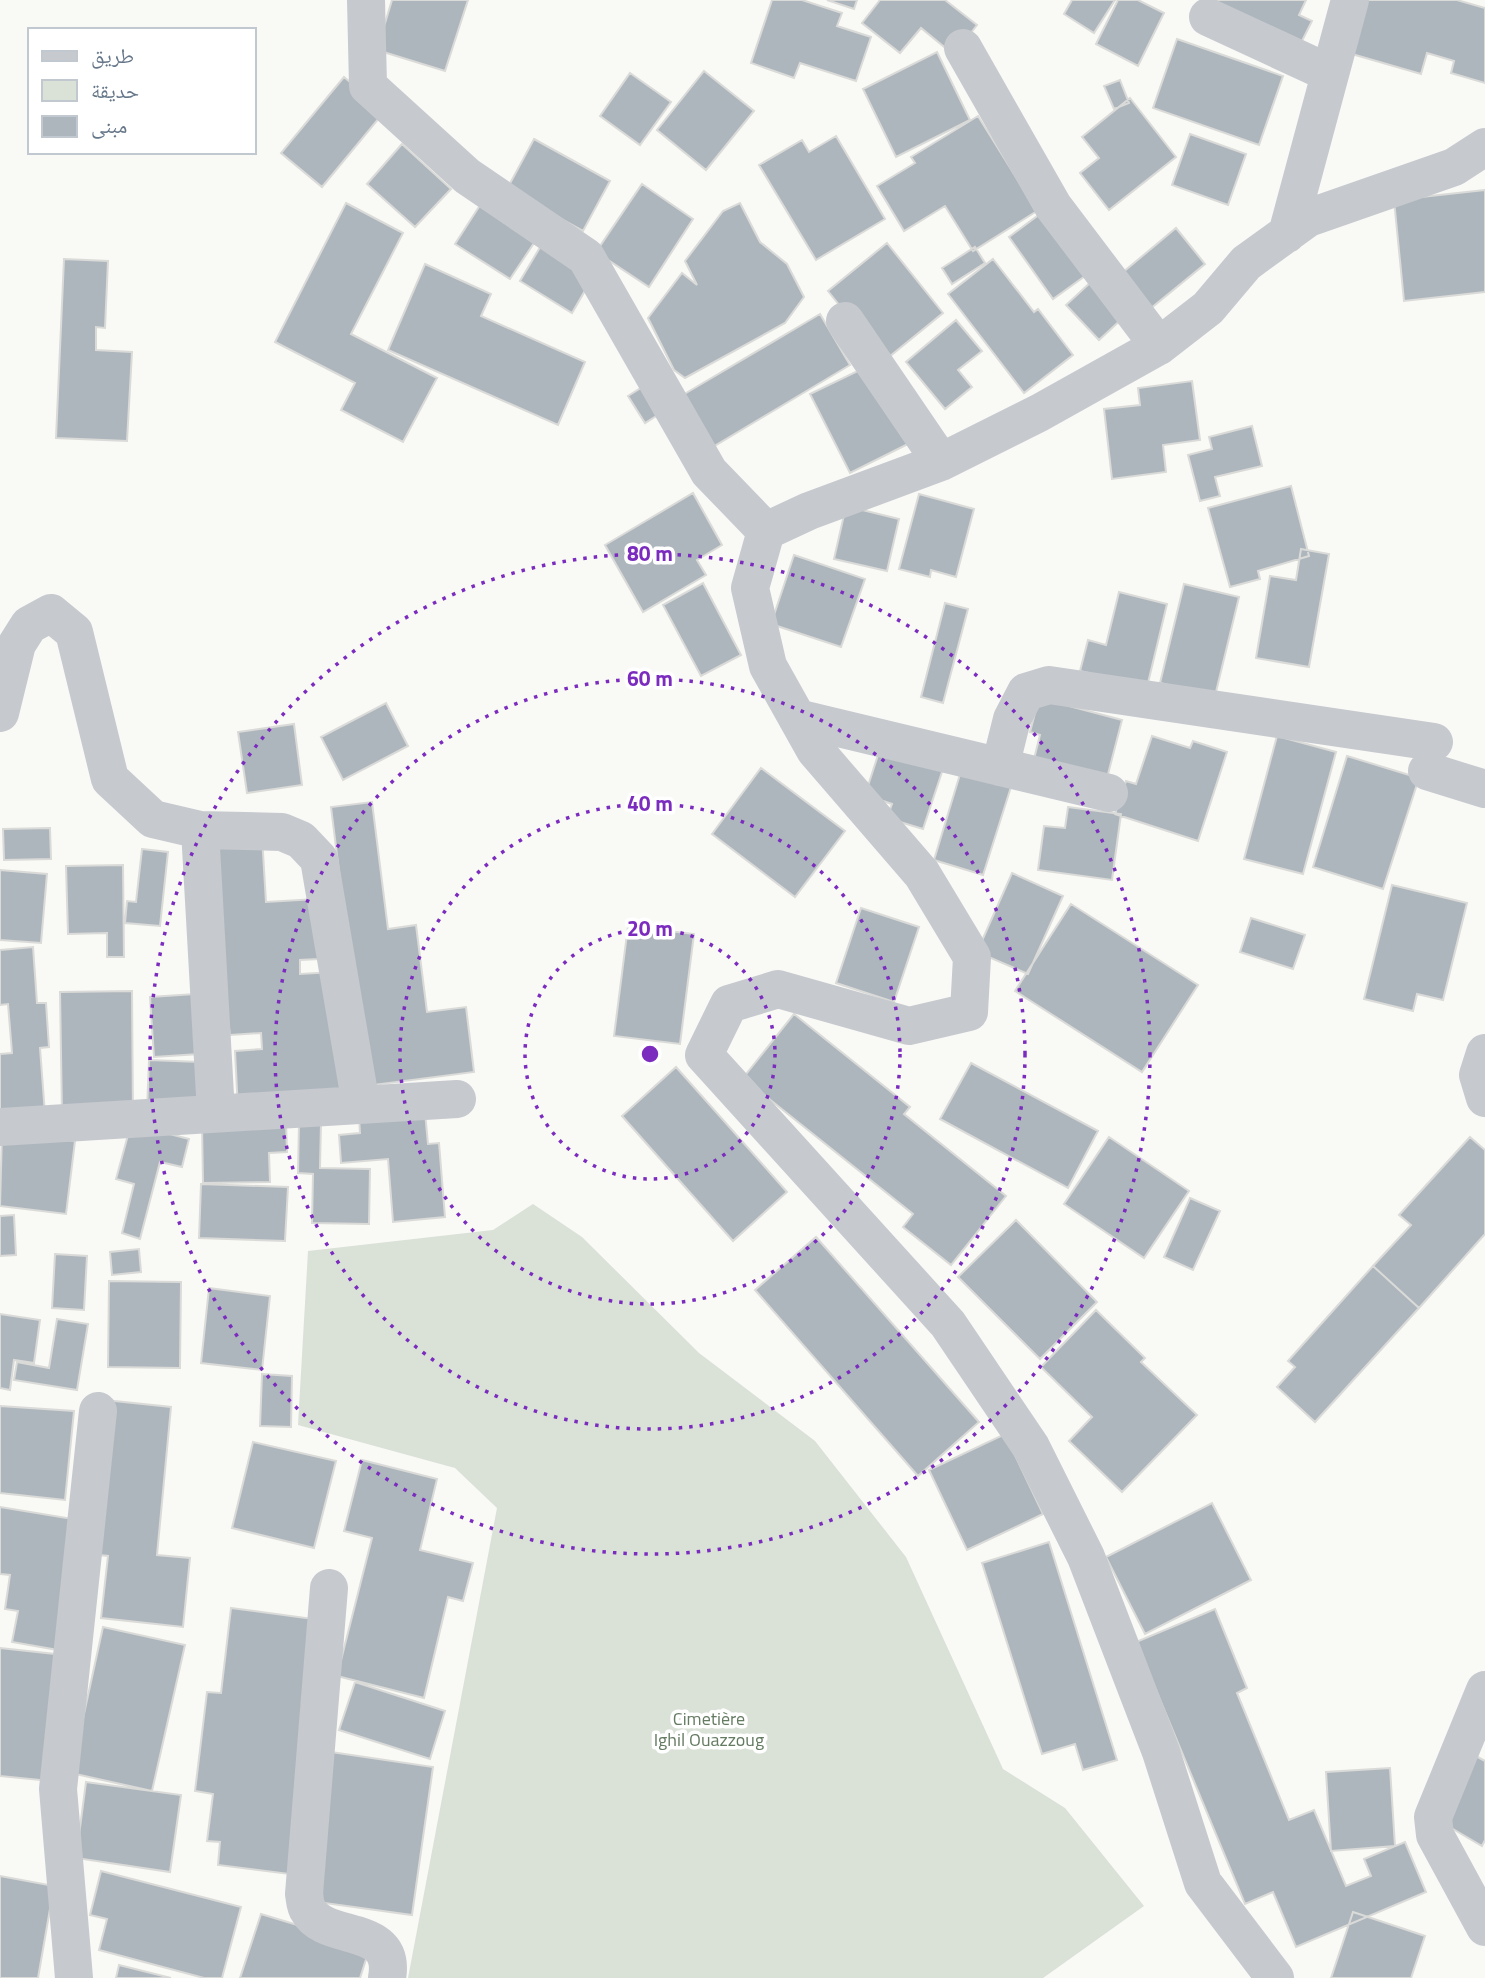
<svg xmlns="http://www.w3.org/2000/svg" width="1485" height="1978" font-family="'Titillium Web','Noto Naskh Arabic',sans-serif">
<style>
.green{fill:#dae1d7}
.building{fill:#aeb6bd;stroke:#dadbd8;stroke-width:2}
.lines{fill:none;stroke-linecap:round;stroke-linejoin:round}
.minor{stroke:#c6c9ce;stroke-width:38}
.ring{fill:none;stroke:#7b2cbf;stroke-width:3.5;stroke-dasharray:3.5 7}
.labels{text-anchor:middle;dominant-baseline:central;stroke-width:7;stroke-linejoin:round;paint-order:stroke}
.park-label{font-size:18px;fill:#647a61;stroke:#fff}
.centre{fill:#7b2cbf;stroke:#fff;stroke-width:3.5}
.ring-label{font-size:21px;text-anchor:middle;font-weight:bold;fill:#7b2cbf;stroke:#fff;stroke-width:7;stroke-linejoin:round;paint-order:stroke}
</style>
<rect width="100%" height="100%" fill="#f9f9f6"/>
<path class="green" d="M533,1204L582,1237L699,1353L815,1441L906,1557L1003,1769L1065,1808L1144,1906L1043,1978H408L497,1508L455,1468L298,1425L308,1251L493,1230Z"/>
<path class="building" d="M392,0H468L445,71L377,50Z
M772,0H802L842,13L837,26L871,37L856,81L800,63L794,78L751,63Z
M827,0H857L854,9Z
M880,0H945L977,25L954,55L921,28L900,53L862,23Z
M1072,0H1115L1094,33L1064,14Z
M1118,0H1138L1164,13L1138,66L1096,44Z
M1206,0H1306L1299,15L1312,21L1299,47Z
M1367,0H1457L1485,8V83L1451,73L1454,61L1427,53L1421,74L1352,54Z
M1177,39L1283,76L1259,145L1153,108Z
M937,52L970,120L896,157L863,89Z
M704,71L754,111L706,170L657,130Z
M630,73L671,102L640,145L600,116Z
M344,77L385,111L322,187L281,153Z
M1120,80L1129,103L1114,109L1104,86Z
M1130,98L1176,157L1109,210L1080,173L1099,158L1082,137Z
M978,116L1037,211L973,251L945,206L904,231L877,186L915,163L911,157Z
M1190,134L1246,154L1228,205L1172,185Z
M836,136L885,219L816,260L759,165L802,140L809,152Z
M534,139L610,181L583,231L507,189Z
M402,144L451,189L415,227L367,184Z
M642,184L693,219L649,287L596,252Z
M1485,190V292L1404,301L1394,200Z
M484,199L540,234L510,279L455,244Z
M346,203L403,233L351,334L437,378L403,442L341,410L355,383L275,342Z
M740,203L760,242L787,264L804,297L785,323L685,378L674,370L648,318L682,273L697,285L685,261L723,211Z
M1040,214L1085,276L1053,299L1009,237Z
M1176,228L1205,264L1145,313L1116,278Z
M887,243L943,313L884,361L828,291Z
M542,244L594,275L572,313L520,281Z
M975,247L985,263L952,284L942,268Z
M64,259L108,261L105,328L96,327V350L132,352L127,441L56,438Z
M993,259L1034,312L1038,309L1073,355L1024,393L948,294Z
M425,264L491,294L481,316L585,362L558,425L388,350Z
M1092,281L1125,316L1099,340L1066,305Z
M820,314L850,365L711,448L681,396Z
M956,320L982,351L958,370L972,387L945,409L906,362Z
M868,366L908,444L850,473L810,394Z
M1192,381L1200,440L1163,445L1166,472L1112,479L1104,409L1140,405L1138,388Z
M644,386L661,413L645,423L628,396Z
M1252,426L1262,466L1215,477L1220,496L1200,501L1188,455L1212,449L1209,437Z
M1291,486L1309,556L1258,571L1260,579L1230,587L1208,508Z
M693,493L722,545L697,560L706,575L643,612L605,545Z
M919,494L974,509L956,577L931,570L930,577L899,569Z
M846,506L899,519L887,571L834,559Z
M1301,549L1329,554L1309,667L1256,658L1270,576L1296,580Z
M794,555L865,579L841,647L771,624Z
M703,583L741,655L701,676L663,605Z
M1184,584L1239,597L1215,696L1160,683Z
M1119,592L1167,604L1147,687L1080,671L1088,640L1106,645Z
M945,603L968,609L943,703L921,697Z
M1039,698L1122,720L1106,782L1033,763L1040,735L1030,732Z
M386,703L408,746L343,780L321,737Z
M294,724L302,785L247,793L238,732Z
M1152,736L1190,748L1193,741L1227,752L1198,841L1115,814L1126,781L1136,784Z
M1277,736L1336,752L1303,874L1244,859Z
M880,749L943,769L923,829L887,818L892,804L865,795Z
M1347,756L1419,778L1383,889L1313,867Z
M761,768L845,831L795,897L712,834Z
M961,771L1011,787L983,875L934,860Z
M372,802L388,929L416,925L427,1012L466,1007L474,1072L366,1086L331,807Z
M1068,807L1121,814L1112,880L1038,870L1044,826L1065,828Z
M50,828L51,859L4,860L3,829Z
M262,836L266,902L316,899L319,959L300,960V974L334,972L342,1104L238,1110L235,1051L262,1049L261,1033L230,1035L203,840Z
M142,849L168,852L160,926L125,923L127,901L136,902Z
M123,865L124,957H107V933L68,934L66,866Z
M0,870L47,874L41,943L0,940Z
M1012,873L1063,896L1028,974L977,952Z
M1392,885L1467,903L1443,1000L1417,994L1413,1011L1364,999Z
M1071,904L1198,985L1142,1072L1015,991Z
M861,908L919,927L894,1002L836,983Z
M1251,918L1305,935L1293,969L1240,952Z
M628,926L694,934L680,1044L614,1036Z
M33,947L37,1003H46L49,1047L40,1048L45,1114L0,1117V1054L12,1053L8,1004L0,1005V950Z
M132,991L133,1116H62L60,992Z
M195,994L199,1054L154,1057L150,997Z
M794,1014L910,1107L904,1114L1006,1196L951,1265L903,1227L913,1214L743,1078Z
M149,1060L200,1062L198,1112L147,1110Z
M971,1063L1098,1131L1068,1188L940,1119Z
M676,1067L787,1192L733,1241L622,1116Z
M425,1112L428,1144L439,1143L445,1217L393,1222L388,1159L341,1163L339,1135L360,1133L359,1118Z
M286,1122L287,1152L269,1153L270,1182L203,1183L202,1125Z
M299,1122L321,1123L320,1168L370,1169L369,1224L312,1223L313,1174L298,1173Z
M131,1124L189,1139L182,1167L160,1162L140,1239L122,1233L134,1184L116,1179Z
M2,1132L75,1141L66,1214L0,1206Z
M1109,1137L1189,1191L1144,1258L1064,1204Z
M1470,1137L1485,1150V1234L1419,1308L1373,1266L1411,1225L1399,1215Z
M201,1184L288,1187L285,1241L199,1238Z
M1190,1198L1220,1211L1193,1270L1164,1257Z
M14,1215L16,1255L0,1256V1216Z
M1016,1220L1097,1302L1040,1359L958,1277Z
M816,1237L979,1422L918,1476L755,1290Z
M139,1249L141,1272L112,1275L110,1252Z
M55,1254L87,1256L84,1310L52,1308Z
M1373,1266L1419,1308L1315,1422L1277,1387L1295,1367L1288,1361Z
M109,1281L181,1282L180,1368L108,1367Z
M209,1288L270,1296L262,1370L201,1363Z
M1096,1310L1145,1358L1141,1362L1197,1415L1122,1492L1069,1441L1092,1417L1041,1367Z
M0,1314L40,1320L34,1363L14,1360L10,1390L0,1388Z
M57,1319L88,1324L77,1390L14,1380L17,1362L49,1368Z
M262,1374L292,1376L291,1427L260,1426Z
M105,1400L171,1407L157,1555L190,1558L183,1627L101,1618L108,1556L89,1554Z
M0,1406L74,1411L65,1500L0,1493Z
M1005,1434L1043,1514L967,1550L929,1470Z
M253,1442L336,1461L314,1548L232,1528Z
M362,1460L437,1479L420,1550L473,1563L463,1601L448,1597L424,1698L337,1676L372,1538L344,1531Z
M1212,1503L1251,1580L1145,1634L1106,1557Z
M0,1507L79,1520L58,1650L12,1642L18,1611L5,1609L10,1575L0,1574Z
M1049,1542L1117,1760L1083,1770L1075,1744L1042,1754L982,1563Z
M231,1608L321,1620L289,1874L218,1865L220,1842L207,1841L213,1794L195,1791L207,1692L221,1693Z
M1215,1609L1247,1688L1237,1693L1289,1820L1314,1810L1346,1886L1371,1876L1364,1859L1405,1842L1426,1892L1296,1947L1273,1892L1245,1904L1136,1642Z
M103,1627L185,1645L152,1791L71,1773Z
M0,1648L64,1655L50,1781L0,1776Z
M355,1682L445,1711L430,1759L339,1730Z
M331,1752L433,1767L412,1915L310,1901Z
M1474,1755L1485,1761V1840L1482,1846L1436,1819Z
M1390,1768L1395,1846L1331,1851L1326,1772Z
M86,1782L181,1795L170,1872L76,1858Z
M101,1871L241,1907L222,1978H204L99,1950L107,1919L90,1915Z
M0,1876L54,1886L38,1978H0Z
M1353,1912L1425,1936L1411,1978H1331Z
M261,1914L370,1947L360,1978H240Z
M119,1965L171,1978H116Z"/>
<g class="lines">
<path class="minor" d="M366,0L368,86L467,176L586,257L709,472L766,531
M1208,17L1329,73
M963,48L1053,206L1159,346
M1287,234L1350,0
M845,321L941,462
M0,713L17,644L29,625L51,613L74,632L110,779L153,819L200,830L282,832L301,840L319,859L361,1105
M797,718L1109,793
M1000,767L1012,719L1026,692L1049,685L1434,742
M1427,771L1485,789
M200,830L216,1113
M1485,1053L1478,1075L1485,1098
M0,1127L457,1099
M329,1588L304,1894C305,1899 305,1906 308,1910C325,1943 397,1922 387,1978
M1485,1690L1433,1817L1435,1835L1485,1927
M74,1978L58,1789L98,1411
M1275,1978L1203,1883L1161,1752L1086,1557L1031,1447L948,1324L704,1055L729,1004L778,989L909,1026L969,1012L972,957L922,874L815,750L768,666L750,588L766,531L809,511L941,462L1039,413L1159,346L1208,308L1246,263L1308,218L1454,167L1485,147"/>
</g>
<g class="ring">
<circle cx="650" cy="1054" r="125"/>
<circle cx="650" cy="1054" r="250"/>
<circle cx="650" cy="1054" r="375"/>
<circle cx="650" cy="1054" r="500"/>
</g>
<g class="labels">
<g class="park-label">
<text x="709" y="1718">Cimetière<tspan x="709" dy="21">Ighil Ouazzoug</tspan></text>
</g>
</g>
<circle cx="650" cy="1054" r="10" class="centre"/>
<g class="ring-label">
<text x="650" y="561">80 m</text>
<text x="650" y="686">60 m</text>
<text x="650" y="811">40 m</text>
<text x="650" y="936">20 m</text>
</g>
<rect x="28" y="28" width="228" height="126" fill="#ffffff" stroke="#c1c8d0" stroke-width="2"/>
<rect x="42" y="51" width="35" height="10" fill="#c6c9ce" stroke="#c1c8d0" stroke-width="2"/>
<text x="91" y="63" font-size="21" fill="#657689">طريق</text>
<rect x="42" y="80" width="35" height="21" fill="#dae1d7" stroke="#c1c8d0" stroke-width="2"/>
<text x="91" y="98" font-size="21" fill="#657689">حديقة</text>
<rect x="42" y="116" width="35" height="21" fill="#aeb6bd" stroke="#c1c8d0" stroke-width="2"/>
<text x="91" y="133" font-size="21" fill="#657689">مبنى</text>
</svg>
